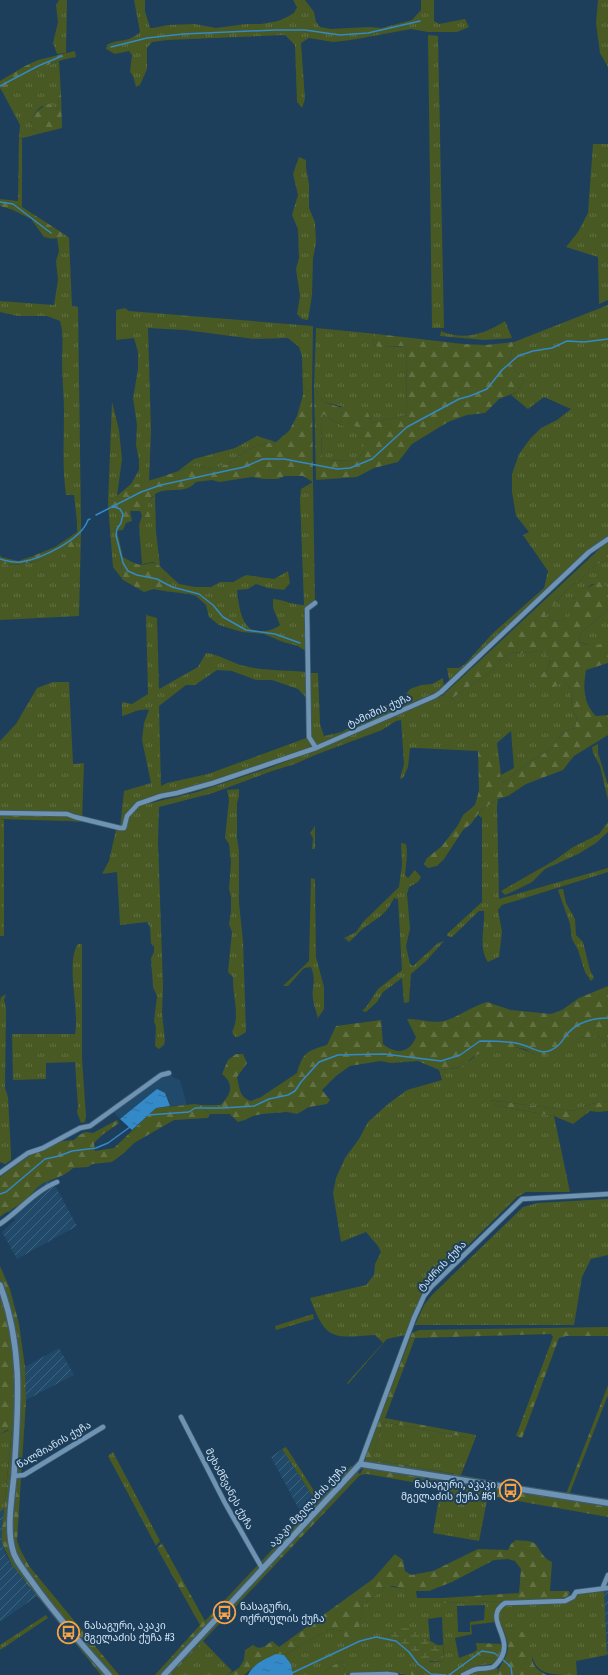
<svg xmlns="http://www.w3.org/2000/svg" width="608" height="1675" font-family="'Fira Sans','Noto Sans Georgian',sans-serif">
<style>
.built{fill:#20496a}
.industrial{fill:url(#industrial-furrows)}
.grass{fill:url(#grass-tufts);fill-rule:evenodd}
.forest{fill:url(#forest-firs);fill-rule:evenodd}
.wetland{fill:url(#wetland-marsh)}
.water{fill:url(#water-ripples)}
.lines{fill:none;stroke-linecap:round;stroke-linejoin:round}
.stream{stroke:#3489c8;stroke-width:1.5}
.minor-casing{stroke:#3c5b72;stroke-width:6}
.tertiary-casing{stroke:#3c5b72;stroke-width:8}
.minor{stroke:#6e93b3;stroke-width:4.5}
.tertiary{stroke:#6e93b3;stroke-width:5.5}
.labels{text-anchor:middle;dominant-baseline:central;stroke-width:4;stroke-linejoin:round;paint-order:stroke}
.street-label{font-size:10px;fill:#d2e5f6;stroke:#1d3f5b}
.poi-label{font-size:10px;fill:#d2e5f6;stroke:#1d3f5b;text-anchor:start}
</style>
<defs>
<pattern id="industrial-furrows" width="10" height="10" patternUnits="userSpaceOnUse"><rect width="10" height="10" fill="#20496a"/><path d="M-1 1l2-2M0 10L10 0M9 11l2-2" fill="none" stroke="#406380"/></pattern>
<pattern id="grass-tufts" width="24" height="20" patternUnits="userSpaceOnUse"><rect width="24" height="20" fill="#485923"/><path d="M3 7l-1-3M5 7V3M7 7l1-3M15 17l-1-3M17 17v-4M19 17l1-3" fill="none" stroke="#627144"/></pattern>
<pattern id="forest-firs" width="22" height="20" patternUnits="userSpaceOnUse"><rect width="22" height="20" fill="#485923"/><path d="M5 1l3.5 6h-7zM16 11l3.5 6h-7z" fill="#627144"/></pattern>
<pattern id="wetland-marsh" width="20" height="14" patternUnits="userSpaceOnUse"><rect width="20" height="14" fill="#485923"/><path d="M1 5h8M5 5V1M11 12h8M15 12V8" fill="none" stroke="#627144"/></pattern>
<pattern id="water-ripples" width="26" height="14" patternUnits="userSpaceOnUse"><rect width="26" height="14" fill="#3489c8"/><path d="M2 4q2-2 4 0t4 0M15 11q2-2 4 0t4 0" fill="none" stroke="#38719c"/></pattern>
</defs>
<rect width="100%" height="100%" fill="#1d3f5b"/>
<path class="built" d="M166,1072L174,1078L180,1080L187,1105L170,1106L165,1093L138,1105L120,1119L111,1109Z"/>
<path class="industrial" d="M52,1180L77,1226L17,1259L2,1232L15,1220L11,1217L8,1210L14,1209L26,1200L41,1185Z
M59,1348L74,1375L26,1400L25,1367Z
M282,1449L316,1501L302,1515L271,1457Z
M4,1508L2,1543L6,1555L12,1565L37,1596L0,1622V1512Z
M604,1591H608V1655H607Z"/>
<path class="grass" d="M59,0H67L66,53L57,54L53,43L58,22L56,5Z
M134,0H145V11L150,28H153L168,25L195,24L216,28L246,24H261L278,21L287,17L294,13L297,7L293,0H305L314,12L316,22L320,27L331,29L369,27L382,28L412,20L421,10V0H434V21L439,24L465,19L469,27L457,32H428L411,29L351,40L333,42L309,38L301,43L305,99L302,108L297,102L295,45L285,35L167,40L152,42L147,48V69L140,85L136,87L133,76L130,72L132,55L129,51L115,54L106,49L107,45C118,38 127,44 140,32Z
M598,0H608V67L600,53L596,23Z
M428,35L438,36L444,328H432Z
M59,61L61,94L58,97L59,109L42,106C35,111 29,120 33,130L42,133L19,139L20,125L3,93L6,85L14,79L32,74L44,67Z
M593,144H608V300L599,304L598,257L566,247L578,232L588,213Z
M299,157L306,160V168L309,184V208L315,222L316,243L313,258L312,295L308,320L302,319L297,314L300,296L296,269L299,258L298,229L292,215L298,195L293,174Z
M64,234L69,238L72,306L78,307L81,521L77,522L74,495H66C62,467 64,440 64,412C64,395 62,378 62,360C62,347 64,334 60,321L47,316H18L0,312V301L54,305L58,280L56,261L59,251L57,238Z
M608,305V536L593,547L450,685L447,668H459L465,664L493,633L544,588L548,571L523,535L529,532L516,516L512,492V474L519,454L530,439L541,428L557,420L571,409L544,397L528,409L511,395L517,392L524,380L509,362L514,342Z
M125,308L129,311L313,326L312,388L303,395L302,356L299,347L288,338L254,339L185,330L148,328L151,431L149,481L137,484H131L139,470V460L136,445L137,425L133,398L138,369V352L134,338L116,340V310Z
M505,321L512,338L484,340L440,336L441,331C463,341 485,334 505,321Z
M316,328L377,334L374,338L373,345C381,349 396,345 406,347L407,415L372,423L368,413L324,402L314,388Z
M112,402L119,430L122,459L115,511L120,520L114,531H117L123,557L120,555L123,580L113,567L108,504Z
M323,414L343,426H354L364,429V451L356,461L322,460L321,422Z
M257,436L276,442L263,444L249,449L228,464L213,469L193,466L178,471L194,459L235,448Z
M313,482L315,603L307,609V652L298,646L283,642L264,634L242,632L219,625L209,617L206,605L196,596L189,594L164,591L165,571L179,584L195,587H211L220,582H233L246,575L274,579L288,571L290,583L284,590L268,588L256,584L248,589L237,590C238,601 241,626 253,630C255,631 260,631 262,631C269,631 275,629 280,625L273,608V599C284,600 293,605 304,605L300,498L301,489Z
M155,494L156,532L160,566L153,562L142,564L139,525H145L150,515L146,505Z
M81,534L79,616L0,620V564C28,566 37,563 61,549L69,559L75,540Z
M608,560V587L592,584L583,592L573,599L570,616L562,620L553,621L545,615L564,593L575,583L581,580L589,570L599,563Z
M608,609V642L595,647L580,642L579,635C588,625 600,619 608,609Z
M146,615L157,618L159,689L198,667L206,653C219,654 231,663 244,666C265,671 287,670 307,672L308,700L298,689L272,680H256L232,671L217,670L195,685H186L159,706L161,786L167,783L208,774L309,737L310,673H318L320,724L324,736L342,732L380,708L402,699L410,689L421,685L432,684L443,678L444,687L439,691L315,746L213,783L161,796L133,808L124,828H120L124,791L151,783L142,740L144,723L149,710C139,708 131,714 122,716V702L132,704L148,694Z
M539,651L546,653L550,659L548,668L535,681L549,690L563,680L571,689L572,710L577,717L575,728L562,733L553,747L540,756L530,761L504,783L478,751L417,748H410L408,767L403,778L400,779L404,764L401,720L396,721L382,730L315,755L295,764L272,771L213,793L159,807L158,840L163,986L162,1013L165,1041L164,1045L159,1049L155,1046L156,1027L154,1021L157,996L153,987L151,958L154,952V947L151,943L150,927L147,922L120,925L117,872L102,874L109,861L116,830H124L129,817L138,806L197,792L272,767L334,743L443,695L451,699L490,672L504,657L514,652L522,653ZM511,731L514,768L501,775L497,743Z
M53,682H69L73,764L84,763L82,822L68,821L74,817L68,807H0V741L16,724L37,688Z
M598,744V753L608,785V800L600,766L593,753L592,747Z
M239,789V796L237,803V838L239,851V903L243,941L246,1032L238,1037H235L232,1032C241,1015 232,996 233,977L228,972L232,932L229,924L231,912V896L229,889L231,862L229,844L225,838L229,800L227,790Z
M498,799L497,806L499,899L608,868V872L502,905L498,910L502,932L499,957L488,962C478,948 485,927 484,911H479L452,937L447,936V934L482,902V818L478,815L481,810Z
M0,819L4,820V936H0Z
M608,822V832L596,843L578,854L545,869L532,882L514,891L505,895L501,891L555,860L573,847L599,834Z
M315,826V849H312L313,838L310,833Z
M401,843L406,844C408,855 406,864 405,875L408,878L415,870L421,877L418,882L409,887L407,894L410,929L406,946L410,964L413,966L438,943L444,941L426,961L411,974L409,1002L404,1003L402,978L383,992L377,1002L366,1012L362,1011L367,1006L378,989L402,970L398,899L394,898C387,913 381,916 368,925C361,929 355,937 349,942L344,938L356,932L363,922L399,887L402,865Z
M311,878L315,879L316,957L324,987V1009L318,1018C317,1014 313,1003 313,999C311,986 317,982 311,967L304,968L288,986H283L309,961Z
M560,889H563L566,903L575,919L576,935L583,942L590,970L594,978L591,981L585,972L578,950L572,939L570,924L558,890Z
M78,944H82V1059L86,1116L85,1122L81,1123L77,1112L78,1107L75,1062L46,1063V1079L13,1080L12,1034H75C80,1010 65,963 78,944Z
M6,994L4,1000L6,1008L5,1088L8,1097L11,1154V1160L5,1164L0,1162V1002L1,997Z
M596,1036L605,1040L608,1048V1101L591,1104L573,1111L490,1100L492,1105L554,1116L570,1192H526L517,1197L425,1288L405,1335L387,1339L348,1384L347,1383L383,1343L375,1335C332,1338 326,1341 310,1298L366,1285L374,1275L375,1264L381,1252L378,1246L366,1232L341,1242L333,1193L336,1178L345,1158L359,1139L368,1122L388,1104L407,1090L442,1080L439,1070C447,1069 457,1069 464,1065C473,1059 482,1048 493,1047C508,1044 523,1048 536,1055L570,1043L580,1038Z
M201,1105H220L230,1114H210Z
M608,1199V1255L591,1259L582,1277L574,1325H415L424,1305L432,1295L523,1207L537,1203Z
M313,1314L314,1319L276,1330L275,1326Z
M383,1422L475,1439L461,1475L376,1460L373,1454Z
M12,1429L4,1508L0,1512V1434Z
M286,1447L318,1497L316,1501L282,1449Z
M113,1452L160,1541L156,1546L108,1456Z
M441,1487L488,1495L479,1541L433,1533Z
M387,1586L416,1591L417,1598H442L443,1603L504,1601C495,1607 493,1612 495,1622L471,1625L472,1634L455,1638L459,1658L472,1653L486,1658L498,1659L492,1664L476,1666L459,1675H425L418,1672L411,1665V1675C403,1675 398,1673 392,1672C377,1671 360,1672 346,1675L342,1660L325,1671L326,1675H293L291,1664L284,1655L329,1629L343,1631L360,1621L363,1605ZM485,1605L484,1620L470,1622V1632H458L457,1606ZM442,1617L444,1661L430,1662L387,1634L418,1636L430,1640L428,1619Z
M604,1591L607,1655L576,1661L577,1675C545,1675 533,1675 529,1642L513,1628L503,1629L498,1619L500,1610L506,1606L567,1603L579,1594Z
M46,1615L48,1618L0,1650V1645Z
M203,1641L232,1671L227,1675H171Z
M498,1668L497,1675H467L471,1673Z"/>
<path class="forest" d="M75,51L76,57C68,58 50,63 43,68C39,71 43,69 39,72C24,80 11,74 3,93L0,88V81L25,66L38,60Z
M61,94L62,128L42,133L33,130C27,116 40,107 51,103L56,109H59L58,97Z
M19,139H22V207L64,234C59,240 51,239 44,237L31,219L13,210L0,206V199L18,201Z
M377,334L463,344L485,345L514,342L509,362L524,380L517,392L499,399L485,413L467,415L448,422L412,444L398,462L374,468L357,477L316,480L314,388L324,402L339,407H361L368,413L372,423L407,415L406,347C395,344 383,350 373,345L374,337ZM323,414L343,426H354L364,429V451L356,461L322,460L321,422Z
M312,388L313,482L303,476H285L278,479H263L252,477L219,482L212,480L196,482C184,496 166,485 154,495C151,497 149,502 147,505L150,515V521L145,525H139L142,516L140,511H130L132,521L126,523L123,530L114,531L120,520L115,512L111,509L108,499L118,495L131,484H137L158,478L193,466L213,469L228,464L249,449L263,444L276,442L289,431L297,416L303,395Z
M81,521V534L75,540C77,548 79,557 69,559L61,550C38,562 27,566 0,564V555L1,557L18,561L33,556L55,547L77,532V522Z
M608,541V560L599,563L589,570L581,580L575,583L564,593L545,615L553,621L562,620L570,616L567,607C574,596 590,585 602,581L606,587H608V609C600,619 588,625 579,635L580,642C594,648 595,645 608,642V663L586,670C583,687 583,703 596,716L608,715V735L574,756L563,770L526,784L508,796L498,799L481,810L471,824L463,830L444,859L437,866L428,868L424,864L427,858L442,846L458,825L463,815L475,805L479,791L478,751L497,756L499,776L504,783L530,761L540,756L553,747L562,733L575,728L577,717L572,710L571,689L564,681L549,690L537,693L534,681L548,668L550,660L546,653L539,651L522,653L514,652L504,657L490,672L451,699L443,695Z
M120,555C125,558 131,562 137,564C150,567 151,556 165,571L164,591L154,589L144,592L123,580Z
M0,807H68L75,817L68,821L0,819Z
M608,986V1048L605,1040L596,1036L580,1038L557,1052L545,1055H536L525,1049L514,1047H492L473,1057L463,1066L449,1069L439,1070L418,1061L391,1063L380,1061L350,1066L336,1076L322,1090L330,1100L327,1104L309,1107L297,1114L287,1112L262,1114L253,1116L245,1120L238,1122L220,1105C231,1095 235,1085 222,1074L228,1060L236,1054H243L247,1063L237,1077C240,1089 239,1097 251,1101L261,1097L297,1073C303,1052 307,1051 327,1045L336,1026L381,1020L383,1044C396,1055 410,1053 416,1037L407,1019C420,1018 431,1024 444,1021C459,1017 472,1006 487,1002L511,1010L551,1014L562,1010L579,998Z
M489,1100L573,1111L591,1104L608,1101V1111L598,1112L590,1111L573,1124L554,1116L492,1105Z
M195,1104L201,1105L210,1114L208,1118L174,1120L134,1143L124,1153L112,1162L92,1164L88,1167L73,1168C64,1177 53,1178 42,1184C36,1188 31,1195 26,1200C18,1207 8,1210 0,1217V1177L30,1155L63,1141L74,1140L79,1135L86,1132L93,1133L117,1120L119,1123L102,1135L94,1143L95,1151L114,1148L156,1108Z
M0,1266L10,1289L19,1324L25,1367L26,1400L17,1541L20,1549L29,1566L119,1675H101L12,1565L2,1543V1529L12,1430H7L0,1434Z
M608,1327V1336H566L559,1338L522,1438L516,1436L553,1337L551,1334L415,1338L385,1418L476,1435L475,1439L383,1422L373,1454L376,1460L566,1494L608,1385V1395L569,1495L608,1499V1517L367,1474L360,1475L171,1675H155L200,1625L157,1548L162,1543L205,1621L351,1466L360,1474L363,1469L367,1452L412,1333L419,1330Z
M516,1540C521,1541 528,1540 532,1542C540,1545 539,1556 552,1562L550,1591H569L570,1594L563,1599L442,1603V1598L519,1593L521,1569L515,1561L508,1559L494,1560L452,1582L429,1591H410L393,1586H387L363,1605L358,1635L352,1639H345L343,1631L329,1629L284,1655C270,1653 255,1666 244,1675H227L239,1668L244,1660L245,1650L253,1645C261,1651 265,1646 272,1641L279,1647L373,1579L395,1554L403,1560L405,1571L411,1575L433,1571L478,1549L508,1550L511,1544Z
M513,1628L523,1632C525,1635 529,1639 530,1643C534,1661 528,1665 547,1675H497C499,1665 508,1657 508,1648C508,1642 505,1634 503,1629Z
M476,1643L504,1644L498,1659L486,1658L472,1653L477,1650Z
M342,1660L346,1675H326L325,1671Z
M411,1664L418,1672L425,1675H411Z"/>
<path class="wetland" d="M393,1627L413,1629C420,1637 429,1639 437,1645H443L444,1661H420L415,1653L387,1634L382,1633Z"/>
<path class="water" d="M157,1089L165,1093L170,1106L156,1108L132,1130L120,1119Z
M276,1654L284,1655L291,1664L293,1675H248C253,1664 265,1659 276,1654Z"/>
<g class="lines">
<path class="stream" d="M111,47L147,38L183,34L275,30H305L340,35L368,33L420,21
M0,86L38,66L62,56
M0,202L13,204L51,233
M112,506L120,509L123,514L121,523L117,529L116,535L123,563L128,571L137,575L157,579L172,587L199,594L213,605L223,617L246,630L275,634L300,643
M96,515L141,492L161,485L244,467L263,459H284L337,469L350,468L372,459L407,427L459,399L470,396L487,389L502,370L518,356L533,351L552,348L567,341L584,342L608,339
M0,559C7,561 14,563 21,562C41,559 81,540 88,520L90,519
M148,1115L189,1112L195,1108H223L254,1106L269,1099L288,1095L295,1091L301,1082L319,1062L338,1055L384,1054L441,1061L460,1055L480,1041C492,1041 512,1041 523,1045C531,1047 540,1054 549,1051C560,1047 562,1040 569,1032C578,1022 594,1018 608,1018
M0,1194L6,1192L45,1159L59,1156L72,1151L96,1148L108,1143L130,1127
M502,1659L511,1667L512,1675
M292,1673L360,1641L376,1637L396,1641L409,1652L418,1664L431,1674L446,1675
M449,1675L482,1651L494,1653L497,1655"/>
<defs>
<path id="minor" d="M315,603L307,609L309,737L316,748
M0,813L67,814L75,817L120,828H124L127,816L138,804L161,796L177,793L213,783L316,748L435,696L441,692L589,552L608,539
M0,1173L28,1153L43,1148L80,1128L90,1126L161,1075L169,1073
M0,1224C19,1211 35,1191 57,1182
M181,1417L225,1503L262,1568
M360,1464L414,1318L424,1296L431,1287L522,1199L608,1194
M14,1476L24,1475L103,1427
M603,1587L608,1575
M352,1675L387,1674L396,1675
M463,1675C468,1673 472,1670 477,1669C482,1668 488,1669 493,1667C496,1665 499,1661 501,1658C514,1636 482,1618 505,1603L565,1601L573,1597L576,1592L608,1588"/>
<path id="tertiary" d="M0,1285C24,1350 18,1408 14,1475C12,1497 7,1526 12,1547C14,1559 23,1569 30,1579C54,1613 81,1644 109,1675
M164,1675L360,1464L608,1503"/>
</defs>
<use href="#minor" class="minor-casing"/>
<use href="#tertiary" class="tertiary-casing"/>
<use href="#minor" class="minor"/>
<use href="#tertiary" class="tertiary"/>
</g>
<defs>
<symbol id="bus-ring" viewBox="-11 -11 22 22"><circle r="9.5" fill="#1d3f5b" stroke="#f6a247" stroke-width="1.5"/><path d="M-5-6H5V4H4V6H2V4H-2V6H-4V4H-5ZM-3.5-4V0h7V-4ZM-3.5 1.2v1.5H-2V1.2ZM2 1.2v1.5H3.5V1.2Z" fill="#f6a247"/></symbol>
</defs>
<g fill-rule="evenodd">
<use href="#bus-ring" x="498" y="1478" width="25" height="25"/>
<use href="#bus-ring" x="212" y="1600" width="25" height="25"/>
<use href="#bus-ring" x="56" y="1620" width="25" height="25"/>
</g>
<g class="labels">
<g class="street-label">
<text transform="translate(379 711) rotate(-24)">ტამიშის ქუჩა</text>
<text transform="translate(442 1266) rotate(-46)">ტაძრის ქუჩა</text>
<text transform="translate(54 1445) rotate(-30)">წალმიანის ქუჩა</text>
<text transform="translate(229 1489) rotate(62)">მუხამწვანეს ქუჩა</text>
<text transform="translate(308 1506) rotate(-47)">აკაკი მგელაძის ქუჩა</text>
</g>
<g class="poi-label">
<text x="496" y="1485" text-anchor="end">ნასაგური, აკაკი<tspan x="496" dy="12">მგელაძის ქუჩა #61</tspan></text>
<text x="240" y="1607">ნასაგური,<tspan x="240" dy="12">ოქროულის ქუჩა</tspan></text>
<text x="84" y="1626">ნასაგური, აკაკი<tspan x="84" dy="12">მგელაძის ქუჩა #3</tspan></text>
</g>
</g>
</svg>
